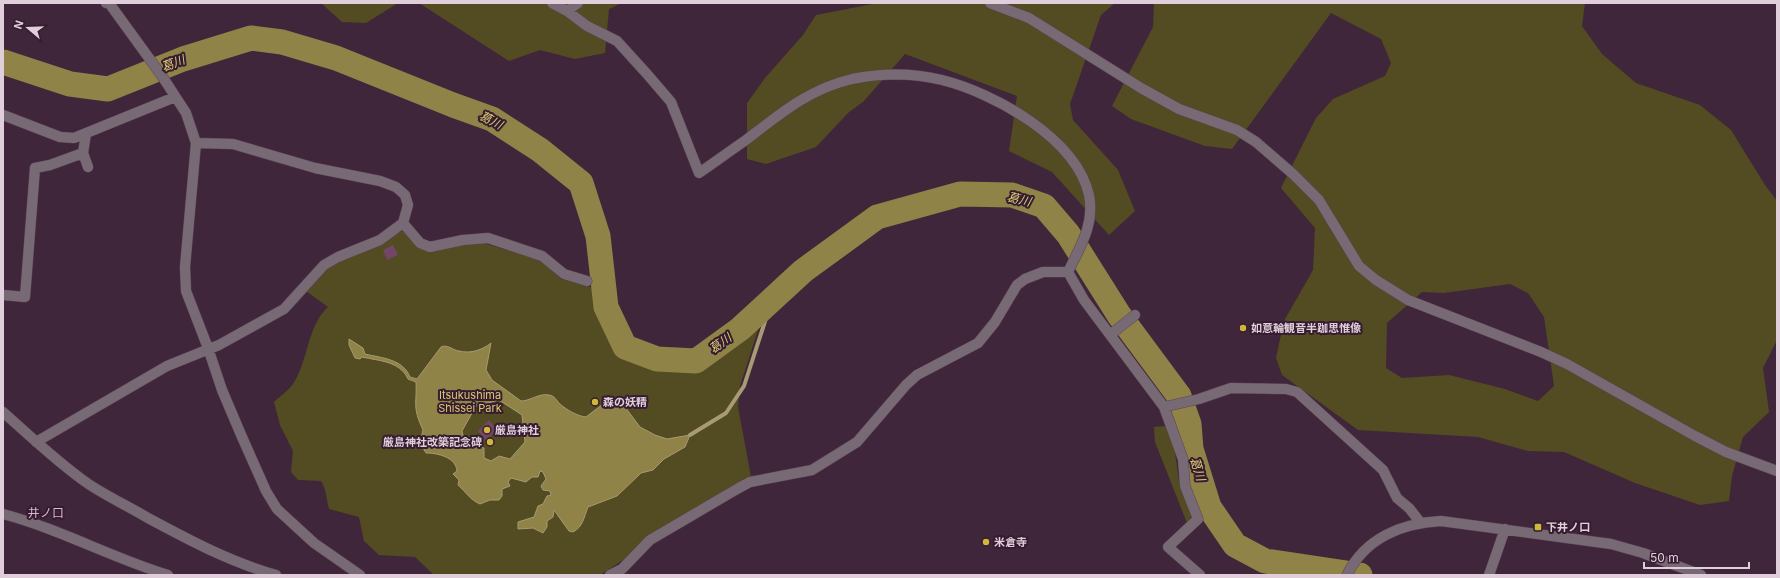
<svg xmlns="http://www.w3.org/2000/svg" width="1780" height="578" font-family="Inter,'Noto Sans JP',sans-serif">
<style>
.green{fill:#534b21;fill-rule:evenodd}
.water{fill:#8f8348;stroke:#a79a74;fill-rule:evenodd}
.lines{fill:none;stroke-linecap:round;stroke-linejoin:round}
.stream{stroke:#a79a74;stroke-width:4}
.river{stroke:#8f8348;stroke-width:25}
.building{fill:#734568}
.minor-casing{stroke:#5d4457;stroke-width:11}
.minor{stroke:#786a74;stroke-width:10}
.poi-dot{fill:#cfb837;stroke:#361c30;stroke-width:1.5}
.labels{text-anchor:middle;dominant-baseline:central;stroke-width:4;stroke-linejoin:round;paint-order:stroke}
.poi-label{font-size:11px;font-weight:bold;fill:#e0ceda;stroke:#361c30;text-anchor:start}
.park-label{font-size:11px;fill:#dac971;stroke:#361c30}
.water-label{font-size:12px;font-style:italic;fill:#dfcd75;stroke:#361c30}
.neighbourhood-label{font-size:12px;fill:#dab8d0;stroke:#361c30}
</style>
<rect width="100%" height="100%" fill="#40263a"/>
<path class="green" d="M321,3H398L366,23L342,22Z
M419,3H622L609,9L605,53L575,59L540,50L509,61Z
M878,3H1115L1101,15L1070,104L1073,120L1118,170L1135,211L1109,235L1052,172L1009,151L1017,96L905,54L864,101L848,113L816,147L766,164L747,159V103L765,78L803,35L816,15Z
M1154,3H1585L1582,26L1602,54L1636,83L1700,105L1731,130L1765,185L1777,201V340L1763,368L1769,412L1743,437L1732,476L1729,501L1700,505L1635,483L1564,452L1528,451L1478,437L1358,430L1282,375L1276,358L1284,321L1313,270L1315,228L1281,188L1316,118L1333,99L1385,76L1391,63L1381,39L1331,13L1232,149L1205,146L1131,119L1112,106L1153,27ZM1510,284L1528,293L1544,317L1554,386L1538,401L1505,389L1449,375L1402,378L1386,368L1387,323L1422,292L1444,293Z
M403,231L419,246L483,243L538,259L561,279L591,287C595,298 597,312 602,322C622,364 676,382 717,359C732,351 748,333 761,321L740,386L738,407L751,477L600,575H434L415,557L379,555L364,541L359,517L329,509C326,498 327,491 321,481L298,480L291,472L293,451L280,425L274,402C280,396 288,391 293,384C308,362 307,326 328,307L306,291L326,266L395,233Z
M1165,426C1177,439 1176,472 1181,490C1184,500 1191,509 1192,519L1187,523L1155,442L1154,427Z"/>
<path class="water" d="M349,339L363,348L365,354C382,358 403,359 410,377L417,379L441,347C448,344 452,350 459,351C471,354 482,350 491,343L486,370L492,380L521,401C530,401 539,393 549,395C555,396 556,400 560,404C567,410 577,416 586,417L603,404L619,403L625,407L640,427L655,435L667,439L690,435L685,447L664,459L653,470L641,473L617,496L588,507C584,517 583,527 573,532L569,531L554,510L553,517L547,521V527L543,533L533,528L518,529V522L534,517L538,506L543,504L547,496L551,495L550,491L543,490L541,486L546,479L543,472L540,471L538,477H532L526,482L511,478L508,482L510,486L502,489V496L499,500H490L480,504C470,500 466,492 458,485L459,480L453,474L457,471C456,457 437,453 426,453L420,443L423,430C412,406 417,405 416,382L408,379C400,361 379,361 362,357L360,359L355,358L349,345ZM499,400L522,415L525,442L510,459L499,456L491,461L484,458V448L465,443L462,431L476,406Z"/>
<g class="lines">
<path class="stream" d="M690,435L726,413L744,386L772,300"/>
<path class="river" d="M3,62L70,84L108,89L183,59L251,38L282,42L336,58L453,105L492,119L540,150L581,183L598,236L606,307L625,347L657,359L696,361L740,329L803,271L877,217L960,194L1012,195L1044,206L1068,234L1119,315L1179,396L1189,424L1191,449L1209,507L1235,545L1265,561L1360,575"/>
</g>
<path class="building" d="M393,245L398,255L387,260L383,250Z
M489,420L497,430L486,440L478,431Z"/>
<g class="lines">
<defs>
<path id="minor" d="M106,3H109L162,76L186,113L196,143L185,267L186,291L208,348L222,390L242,437L266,491L277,509L314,543L360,575
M552,3L567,11L587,26L617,41L647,74L671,102L699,173C715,162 730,151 746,140C780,114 809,89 852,79C882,73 913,73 942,80C994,93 1076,138 1089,195C1095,224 1080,247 1068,272
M990,3L1029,18L1141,88L1179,109L1237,130L1256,142L1293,174L1319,200L1359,266L1376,280L1408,300L1541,352L1567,364L1695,436L1726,452L1777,471
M567,11L578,3
M3,115L60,137L74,138L175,97
M83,153L88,167
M403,223L420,243L430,247L463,240L488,238L542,256L564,274L587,281
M1068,272L1084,300L1164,407L1183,459L1185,486L1198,519L1168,547L1200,575
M3,295L25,297L35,168L50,165L83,153L86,134
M1110,335L1135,315
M1164,407L1199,399L1231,388L1286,389L1297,392L1383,470L1397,498L1409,508L1420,522
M3,412C30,436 57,462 87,483C106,496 128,506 148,518C189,540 230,562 276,575
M36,442L167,366L219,345L284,309L324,265L338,257L380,240L403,223L408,205L405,195L396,187L380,181L315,168L233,144L196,143
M3,514C60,529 112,558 168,575
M610,575L622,569L650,540L737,489L750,482L812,470L857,442L906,385L917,375L978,343L995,322L1017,285L1025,279L1043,272H1068
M1347,575C1365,538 1402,523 1441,521L1611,544L1643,553L1701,575
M1489,575L1505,529"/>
</defs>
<use href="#minor" class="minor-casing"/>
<use href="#minor" class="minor"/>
</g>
<g class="poi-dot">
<circle cx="1243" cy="328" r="4"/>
<circle cx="595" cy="402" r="4"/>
<circle cx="487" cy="430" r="4"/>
<circle cx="490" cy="442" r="4"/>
<rect x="1534" y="523" width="8" height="8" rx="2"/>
<circle cx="986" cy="542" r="4"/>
</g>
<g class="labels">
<g class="poi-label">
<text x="1251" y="328">如意輪観音半跏思惟像</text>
<text x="603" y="402">森の妖精</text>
<text x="495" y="430">厳島神社</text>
<text x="482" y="442" text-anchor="end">厳島神社改築記念碑</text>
<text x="1546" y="527">下井ノ口</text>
<text x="994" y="542">米倉寺</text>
</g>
<g class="park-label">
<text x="470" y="395">Itsukushima<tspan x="470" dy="13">Shissei Park</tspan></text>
</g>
<g class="water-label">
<text transform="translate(173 63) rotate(-21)">葛川</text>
<text transform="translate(491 120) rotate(27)">葛川</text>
<text transform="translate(1019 199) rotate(14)">葛川</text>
<text transform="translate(720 343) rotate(-36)">葛川</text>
<text transform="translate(1198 469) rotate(73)">葛川</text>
</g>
<g class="neighbourhood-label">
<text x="46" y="512">井ノ口</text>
</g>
</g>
<rect width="1780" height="578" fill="none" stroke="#e0ceda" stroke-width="8"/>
<g transform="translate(28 28) rotate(289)" stroke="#361c30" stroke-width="3" paint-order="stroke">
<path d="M0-3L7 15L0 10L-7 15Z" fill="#e0ceda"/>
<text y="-6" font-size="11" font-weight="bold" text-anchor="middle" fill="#e0ceda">N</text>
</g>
<path d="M1644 562v6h105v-6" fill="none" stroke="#e0ceda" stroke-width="2"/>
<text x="1650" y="562" font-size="12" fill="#e0ceda" stroke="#361c30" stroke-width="3" paint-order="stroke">50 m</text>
</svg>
